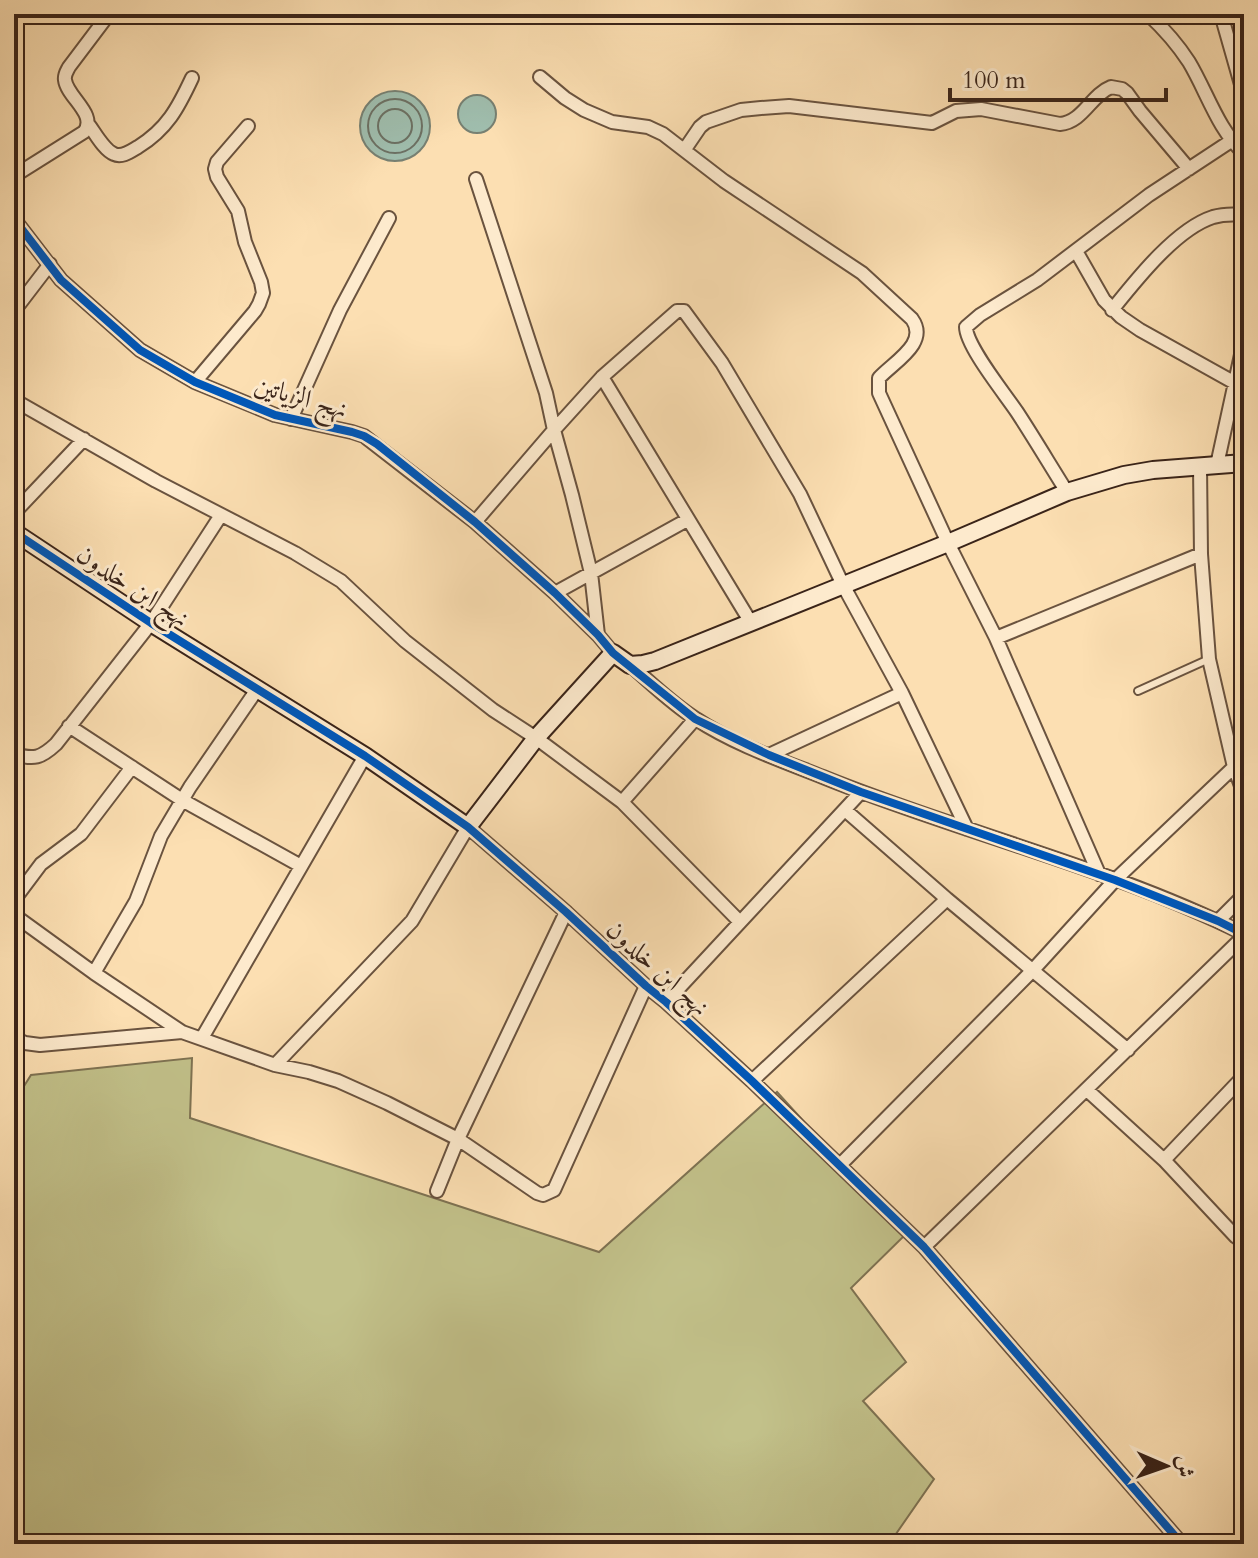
<svg xmlns="http://www.w3.org/2000/svg" width="1258" height="1558" font-family="Cardo,Amiri,serif">
<style>
.green{fill:#c2c18a;stroke:#7e7252;stroke-width:2}
.water{fill:#9fbdad;stroke:#778072;stroke-width:2}
.lines{fill:none;stroke-linecap:round;stroke-linejoin:round}
.shore{stroke:#6c7063;stroke-width:2}
.lane-casing{stroke:#6a533f;stroke-width:10}
.street-casing{stroke:#6a533f;stroke-width:16}
.secondary-casing{stroke:#3a2419;stroke-width:20}
.lane{stroke:#fdeacd;stroke-width:6}
.street{stroke:#fdeacd;stroke-width:12}
.secondary{stroke:#fdeacd;stroke-width:16}
.cycleway-casing{stroke:#fdeacd;stroke-width:13}
.cycleway{stroke:#0057b8;stroke-width:8}
.labels{text-anchor:middle;dominant-baseline:central;stroke-width:6;stroke-linejoin:round;paint-order:stroke}
.street-label{font-size:26px;fill:#3a2419;stroke:#fdeacd}
</style>
<rect width="100%" height="100%" fill="#fcdfb2"/>
<filter id="stains"><feTurbulence type="fractalNoise" baseFrequency=".0025" numOctaves="4"/><feColorMatrix values="0 0 0 0 .2 0 0 0 0 .09 0 0 0 0 .02 0 0 0 .5 -.17"/></filter>
<radialGradient id="worn" r=".72"><stop offset=".6" stop-color="#630" stop-opacity="0"/><stop offset="1" stop-color="#630" stop-opacity=".3"/></radialGradient>
<path class="green" d="M192,1058L190,1118L599,1252L777,1092L906,1234L851,1288L906,1362L863,1401L934,1479L889,1544H14V1102L31,1075Z"/>
<path class="water" d="M360 126a35 35 0 1 1 70 0a35 35 0 1 1-70 0Z
M458 114a19 19 0 1 1 38 0a19 19 0 1 1-38 0Z"/>
<g class="lines">
<path class="shore" d="M368 126a27 27 0 1 1 54 0a27 27 0 1 1-54 0Z
M378 126a17 17 0 1 1 34 0a17 17 0 1 1-34 0Z"/>
<defs>
<path id="lane" d="M1138,691L1209,659"/>
<path id="street" d="M1148,14C1163,28 1178,45 1189,62C1207,92 1218,130 1244,153
M1221,14L1244,95
M540,77L565,98L584,110L612,122L648,127L663,134L724,181L862,273L912,319C929,343 895,361 879,378V393L948,543L996,638L1099,874
M89,125C95,133 104,150 114,154C122,158 131,151 138,147C167,129 178,108 192,78
M685,149L700,127L706,122L741,110L761,108L789,106L932,123L956,111L981,109L1060,124C1083,122 1091,95 1111,87L1122,89L1127,93L1140,111L1189,169
M14,176L84,132C98,115 67,97 65,80C64,75 67,71 69,67L109,14
M476,179L546,393L554,430L572,495L591,573L598,635
M14,219L61,280L140,350L195,382L275,415L352,432L364,436L475,522L555,593L598,635L613,653
M1076,251L1104,300L1121,317L1140,330L1235,383
M1112,310C1136,280 1176,229 1213,217C1223,214 1234,214 1244,215
M14,311L50,264
M602,377L750,621
M195,382L255,311L259,304L263,293L261,282L245,242L238,211L217,177L215,169L217,162L248,126
M14,400L156,481L295,553L341,581L405,641L493,710L536,738L622,802L740,922
M291,419L340,310L389,218
M1217,465L1244,341
M1200,466L1201,554L1209,659L1234,767L1244,794
M1067,492C1050,465 1034,438 1017,412C1005,394 966,346 966,327L980,315L1037,280L1149,195L1231,141
M14,513L84,439
M475,522L554,430L602,377L677,311H684L722,363L800,494L843,585L902,693L967,829
M555,593L687,520
M996,638L1201,554
M630,665C651,683 672,704 696,719C734,744 780,760 823,777C961,833 1110,867 1244,934
M69,726L182,800L301,866
M14,754C34,760 41,758 56,744L151,623L221,515
M769,755L902,693
M622,802L695,719
M845,810L947,899L1128,1050
M14,900L41,864L81,834L132,767
M14,915L94,973
M1218,921L1244,895
M666,1002L861,792
M182,1032L94,973L136,901L161,836L190,787L258,688
M14,1038L25,1043L40,1045L182,1032L275,1065L309,1072L338,1081L387,1103L458,1139L537,1193L543,1195L554,1190L646,986
M202,1038L365,756
M275,1065L412,921L468,827L566,912L646,986L666,1002L752,1081L924,1247L1182,1544
M752,1081L947,899
M1087,1090L1164,1160L1236,1237L1244,1229
M1164,1160L1244,1076
M840,1165L1033,970L1115,880L1234,767L1244,762
M437,1191L458,1139L566,912
M924,1247L1244,936"/>
<path id="secondary" d="M14,532L151,623L365,756L468,827L536,738L613,653L630,665L643,664L655,661L948,543L1067,492L1124,475L1153,470L1244,463"/>
</defs>
<use href="#lane" class="lane-casing"/>
<use href="#street" class="street-casing"/>
<use href="#secondary" class="secondary-casing"/>
<use href="#lane" class="lane"/>
<use href="#street" class="street"/>
<use href="#secondary" class="secondary"/>
<defs>
<path id="cycleway" d="M14,219L61,280L140,350L195,382L275,415L352,432L364,436L377,444L475,522L555,593L598,635L613,653L695,719L769,755L861,792L1115,880L1218,921L1244,934
M14,532L151,623L365,756L468,827L566,912L646,986L666,1002L752,1081L924,1247L1182,1544"/>
</defs>
<use href="#cycleway" class="cycleway-casing"/>
<use href="#cycleway" class="cycleway"/>
</g>
<g class="labels">
<g class="street-label">
<text transform="translate(301 397) rotate(16)">نهج الزياتين</text>
<text transform="translate(133 586) rotate(33)">نهج ابن خلدون</text>
<text transform="translate(658 968) rotate(42)">نهج ابن خلدون</text>
</g>
</g>
<rect width="1258" height="1558" fill="none" stroke="#fcdfb2" stroke-width="48"/>
<rect x="16" y="16" width="1226" height="1526" fill="none" stroke="#3a2419" stroke-width="4"/>
<rect x="24" y="24" width="1210" height="1510" fill="none" stroke="#3a2419" stroke-width="2"/>
<g transform="translate(1166 1466) rotate(92)" stroke="#fdeacd" stroke-width="6" paint-order="stroke">
<path d="M0-6L14 30L0 20L-14 30Z" fill="#3a2419"/>
<text y="-12" font-size="22" font-weight="bold" text-anchor="middle" fill="#3a2419">ش</text>
</g>
<path d="M950 88v12h216v-12" fill="none" stroke="#3a2419" stroke-width="4"/>
<text x="962" y="88" font-size="24" fill="#3a2419" stroke="#fdeacd" stroke-width="6" paint-order="stroke">100 m</text>
<rect width="100%" height="100%" filter="url(#stains)"/>
<rect width="100%" height="100%" fill="url(#worn)"/>
</svg>
